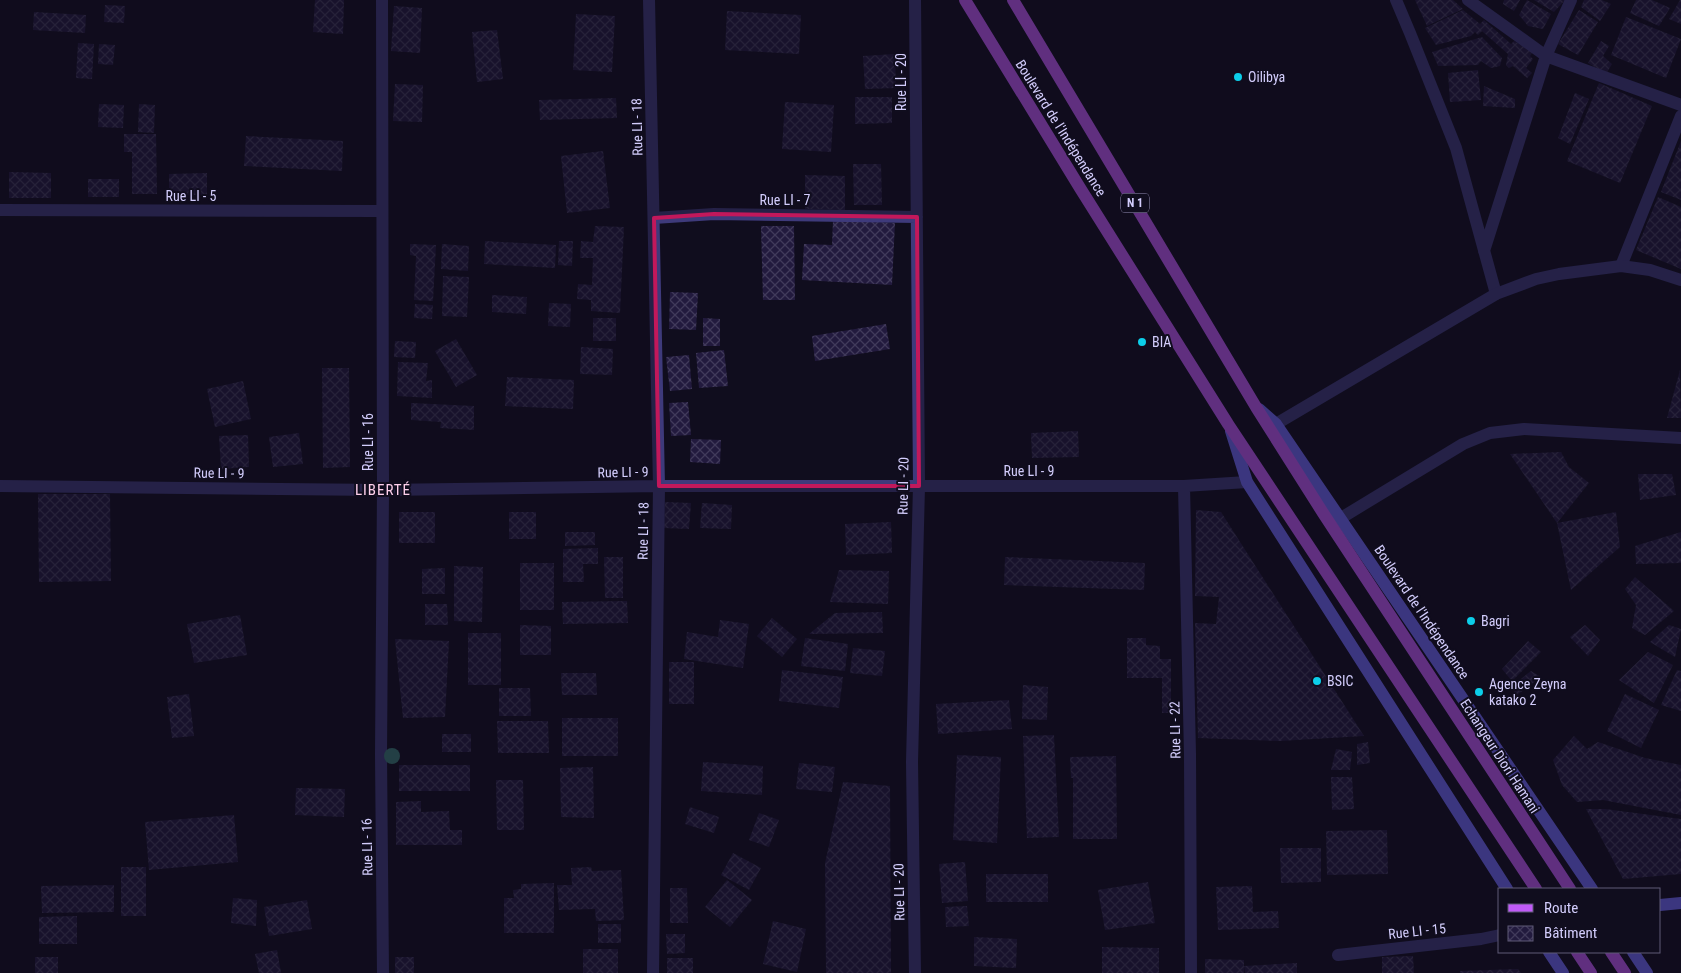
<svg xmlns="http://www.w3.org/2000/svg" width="1681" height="973" font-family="'Roboto Condensed',sans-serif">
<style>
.building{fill:url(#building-cross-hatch)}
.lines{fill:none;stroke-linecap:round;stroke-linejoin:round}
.lane{stroke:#3e3a7b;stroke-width:12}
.street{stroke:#3e3a7b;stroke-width:12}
.secondary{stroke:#7069f7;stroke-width:12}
.primary{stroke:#c05af7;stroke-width:12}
.tree{fill:#3a7d75}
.marked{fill:none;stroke:#c2185b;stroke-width:4;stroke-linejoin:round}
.poi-dot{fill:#0ccee9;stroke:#100d1e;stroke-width:2}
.labels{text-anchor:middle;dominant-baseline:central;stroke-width:4;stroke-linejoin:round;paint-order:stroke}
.shield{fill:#100d1e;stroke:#9893b9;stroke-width:1}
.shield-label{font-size:12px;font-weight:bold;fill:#d3cdfc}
.poi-label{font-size:14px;fill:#d3cdfc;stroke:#100d1e;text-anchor:start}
.street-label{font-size:14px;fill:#d3cdfc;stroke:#100d1e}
.neighbourhood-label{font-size:15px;letter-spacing:1px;fill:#fdcfeb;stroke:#100d1e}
</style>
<defs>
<pattern id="building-cross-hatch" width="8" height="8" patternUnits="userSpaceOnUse" patternTransform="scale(1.25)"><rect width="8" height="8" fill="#221a3e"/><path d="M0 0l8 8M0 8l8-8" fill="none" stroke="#413a5b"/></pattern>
</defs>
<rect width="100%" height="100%" fill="#100d1e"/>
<path class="building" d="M315,0H344L343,34L313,32Z
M1415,0H1453L1463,9L1427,26Z
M1504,0H1520L1514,11L1503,4Z
M1527,0L1551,14L1543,29L1528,26L1519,15Z
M1534,0H1565L1554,12Z
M1584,0H1602L1611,4L1600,21L1581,7Z
M1636,0H1652L1670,8L1659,26L1630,13Z
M1680,0H1681V24L1669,19Z
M105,5L125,6L124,23L104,22Z
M394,6L422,8L420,53L391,51Z
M1463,10L1480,24L1484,20L1511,44L1514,41L1533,52L1530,56L1533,59L1526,68L1532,73L1527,78L1513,66L1509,68L1506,65L1508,54L1482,31L1478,35L1475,32L1471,36L1436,45L1425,28Z
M1579,10L1598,22L1578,55L1558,44Z
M727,11L801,15L799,54L725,50Z
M34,12L86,15L85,33L33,30Z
M576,14L615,16L612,72L573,70Z
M1626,17L1681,39L1666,78L1611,55Z
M497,30L503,79L477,82L472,32Z
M1482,37L1502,58L1500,66L1491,68L1481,61L1478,65L1438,66L1432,52Z
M1601,41L1609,46L1603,56L1612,64L1606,74L1588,63Z
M78,43L94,44L92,79L76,78Z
M99,44L115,45L113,65L98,64Z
M895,54L896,88L865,89L863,56Z
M1478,70L1481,100L1450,102L1448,73Z
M1599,83L1652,106L1620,183L1567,161Z
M395,84L423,85L422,122L393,121Z
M1484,86L1515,99V108L1483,106Z
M1575,93L1589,99L1570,144L1558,138Z
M855,97H892V123L855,124Z
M616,98L617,118L540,120L539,100Z
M785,102L834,105L831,152L782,149Z
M99,104L124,105L123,128L98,127Z
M139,104L155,105L154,133L138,132Z
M124,134H156L157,194H132V152H124Z
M246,136L343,141L342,171L244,166Z
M1681,141V200L1661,192Z
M603,151L610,208L567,213L561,156Z
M853,164H881L882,205H854Z
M9,172L51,173V198H9Z
M207,173V195H169V174Z
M805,175L845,176V210L805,209Z
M88,179H119V197H88Z
M1658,197L1681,207V269L1636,250Z
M833,220L895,223L892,285L802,280L804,244L832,245Z
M595,226L624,227L620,313L591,311V300L577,299L578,284L592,285L593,258H580L581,241L593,242Z
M761,226H794L795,300H763Z
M485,241L556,245L555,268L484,264Z
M559,241H573L572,266L558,265Z
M410,244L436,245L433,301L414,300L416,256L410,255Z
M442,244L469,246L468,271L441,269Z
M443,276L469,277L467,317L442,316Z
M670,292L698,293L696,330L669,329Z
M492,295L527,297L526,314L492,312Z
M549,303L571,304L570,327L548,326Z
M415,304L433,305L432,319L414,318Z
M593,318H616V341H593Z
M703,318L720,319V346H703Z
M886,324L890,349L815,361L812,336Z
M456,339L477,375L456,387L435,351Z
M395,341L416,342L415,358L394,357Z
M581,347L613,349L612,375L580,374Z
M724,350L728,386L699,388L696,353Z
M689,355L692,389L670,391L666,357Z
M398,362L428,363L426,381L432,380V398L397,396Z
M322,368H349L350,467L323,468Z
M1680,370L1681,418H1667Z
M507,377L574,380L573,409L505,406Z
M243,381L251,419L215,427L207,389Z
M688,402L691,435L671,436L669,403Z
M411,403L474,406V430L440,428L441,422L411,420Z
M1078,431L1079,457L1032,458L1031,433Z
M299,433L303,464L273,467L269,437Z
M248,435L249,467L221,469L219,436Z
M691,439L721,440L720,464L690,462Z
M1561,452L1569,467L1589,483L1557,523L1510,454Z
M1638,474H1672L1676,495L1640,500Z
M38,494H110L111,581L39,582Z
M665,502L691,503L689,529L664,528Z
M702,503L732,505L731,529L700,528Z
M1196,510L1221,512L1364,736L1280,741L1198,738L1195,623L1216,624L1219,597L1195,596Z
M399,512H435V543H399Z
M509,512H536V539H509Z
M1616,512L1620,547L1571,590L1557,523Z
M891,522L892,553L846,555L845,524Z
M565,532H595V545L565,546Z
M1681,532V563L1636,564L1635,546Z
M598,548V564H583L584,582H563V549Z
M604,557H623V598H605Z
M1005,557L1145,563L1144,590L1004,585Z
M520,563H554V610H520Z
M454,566L483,567L482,622L454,621Z
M445,568V594H422V569Z
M839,570L889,571L888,604L830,602Z
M1635,577L1674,611L1645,635L1632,628L1636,605L1625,589Z
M627,601L628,623L563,624L562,602Z
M425,604H447L448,625H425Z
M882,612L883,633L809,634L835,613Z
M240,615L247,655L194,663L187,624Z
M772,618L797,639L782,657L757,636Z
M720,620L749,624L743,668L684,659L687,632L718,637Z
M520,625L551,626V655H520Z
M1585,625L1600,640L1588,656L1570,637Z
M1669,625L1681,629L1675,657L1650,642Z
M468,633H501V685H468Z
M805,638L848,644L845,671L801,666Z
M1127,638H1146V645L1160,646V659H1171V713H1162V678H1127Z
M395,639L449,641L445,717L403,718Z
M1528,641L1541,652L1512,681L1502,669Z
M853,648L885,651L882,676L850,673Z
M1648,652L1673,665L1654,703L1619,680Z
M669,662H694V704H669Z
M782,670L843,677L839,708L779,701Z
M1677,670L1681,671V711L1661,705Z
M1531,671L1541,677L1517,695L1511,687Z
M561,673H596L597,695H562Z
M1023,685L1048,687L1047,720L1022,719Z
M499,688H530L531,716H499Z
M189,694L194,736L172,738L167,697Z
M1625,694L1659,710L1641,748L1607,731Z
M1009,700L1012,729L938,734L936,704Z
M562,718H618V756H562Z
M497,721H548L549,753H498Z
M442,734H471V752H442Z
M1054,735L1059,837L1027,838L1023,736Z
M1574,736L1587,749L1598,742L1645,758L1681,765V815L1603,800L1577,802L1562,785L1553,760Z
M1368,742L1370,763L1357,765V744Z
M1336,749L1352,752L1350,770H1331Z
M957,755L1001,757L997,843L953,840Z
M1116,756L1117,839H1073V778H1071L1070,757Z
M703,762L763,766L762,795L701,791Z
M799,763L835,767L832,792L796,789Z
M399,765H470V791H399Z
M593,767L594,818L561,817L560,768Z
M1331,777H1352L1354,809L1332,810Z
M496,780H523L524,830H497Z
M843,782L890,786L891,973H826L825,863Z
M296,788L345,789L344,817L295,815Z
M421,801V812L449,811L450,830H462V845H396V802Z
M690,807L719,817L714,833L685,824Z
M1586,809H1605L1681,819V874L1623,879Z
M759,813L779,820L769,847L749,840Z
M234,815L238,862L149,870L145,822Z
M1387,830L1388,874L1327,875L1326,831Z
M1280,848H1321V882L1281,883Z
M733,853L761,868L749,890L721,875Z
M965,862L968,901L942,903L939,864Z
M121,867H146V916H121Z
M591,867L592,871L621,870L624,920L596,921L595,909L559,910L557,885H572L571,868Z
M986,874H1048V902H986Z
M727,880L752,900L730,927L705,907Z
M1148,882L1155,923L1105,930L1098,890Z
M554,883V933H504V898H514L513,890L521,889V884Z
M114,885V912L42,913L41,886Z
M1252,886L1253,912L1278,911L1279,928L1218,930L1216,887Z
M670,888H687L688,923H670Z
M233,898L257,900L256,926L231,923Z
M307,900L312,929L269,936L264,907Z
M967,906L969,926L946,927L945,907Z
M77,916V944H39V917Z
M773,921L806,929L797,972L763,964Z
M598,924H621V943H598Z
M666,934H685V953L667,954Z
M974,937L1017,939L1016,968L974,966Z
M1102,947L1159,948V973H1102Z
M583,949H618V973H583Z
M277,950L281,973H259L255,954Z
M1413,956L1414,973H1382V957Z
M35,957H58V973H35Z
M395,957H414V973H395Z
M667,958H693V973H667Z
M1205,959L1244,960V973H1205Z
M1297,963V973H1245L1244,966Z
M1518,969L1521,973H1460V971Z"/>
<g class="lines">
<path class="lane" d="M1396,0L1410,33L1456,148L1496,294
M1468,0L1546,56L1681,105
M1484,251L1546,56L1571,0
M1621,266L1681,116
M1341,518L1463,444L1490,433L1524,429L1681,438"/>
<path class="street" d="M382,0L383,490L381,755L383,973
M649,0L659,486L653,973
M915,0L919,486L912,762L915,973
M0,210L382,211
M654,218L714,214L917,217
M1276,424L1496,294L1536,279L1559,274L1621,266L1650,270L1681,280
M0,486L383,490L659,486H1184L1247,482
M1184,486L1190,754L1191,973
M1338,955L1481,939L1500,935"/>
<path class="secondary" d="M1259,409L1276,424L1592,889
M1231,431L1247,482L1507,889
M1660,905L1681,903
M1549,952L1563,973
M1633,952L1647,973"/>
<path class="primary" d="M965,0L1080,188L1228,424L1536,889
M1013,0L1256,407L1323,513L1570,889
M1577,952L1591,973
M1611,952L1625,973"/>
</g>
<circle class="tree" cx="392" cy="756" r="8"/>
<path d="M0 0H1681V973H0ZM714,214L917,217L919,486H659L654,218Z" fill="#100d1e" fill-opacity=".55" fill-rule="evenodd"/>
<path class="marked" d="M714,214L917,217L919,486H659L654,218Z"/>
<g class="poi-dot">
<circle cx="1238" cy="77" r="5"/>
<circle cx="1142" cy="342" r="5"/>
<circle cx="1471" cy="621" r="5"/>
<circle cx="1317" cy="681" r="5"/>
<circle cx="1479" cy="692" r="5"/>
</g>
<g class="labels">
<rect class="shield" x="1121" y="193.5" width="28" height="19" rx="4"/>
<g class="shield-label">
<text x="1135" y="203">N 1</text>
</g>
<g class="poi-label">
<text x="1248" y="77">Oilibya</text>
<text x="1152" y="342">BIA</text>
<text x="1481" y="621">Bagri</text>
<text x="1327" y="681">BSIC</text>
<text x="1489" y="684">Agence Zeyna<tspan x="1489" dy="16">katako 2</tspan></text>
</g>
<g class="street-label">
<text transform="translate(901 82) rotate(-90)">Rue LI - 20</text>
<text transform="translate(637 127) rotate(-91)">Rue LI - 18</text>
<text transform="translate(1061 128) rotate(58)">Boulevard de l'Indépendance</text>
<text x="191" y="196">Rue LI - 5</text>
<text x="785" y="200">Rue LI - 7</text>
<text transform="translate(368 442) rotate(-90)">Rue LI - 16</text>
<text x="1029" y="471">Rue LI - 9</text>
<text transform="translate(623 472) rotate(-1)">Rue LI - 9</text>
<text transform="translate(219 473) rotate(1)">Rue LI - 9</text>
<text transform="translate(903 486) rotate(-89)">Rue LI - 20</text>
<text transform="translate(643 531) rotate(-89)">Rue LI - 18</text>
<text transform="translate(1422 612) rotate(56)">Boulevard de l'Indépendance</text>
<text transform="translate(1175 730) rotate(-91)">Rue LI - 22</text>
<text transform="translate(1500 756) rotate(57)">Echangeur Diori Hamani</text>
<text transform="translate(367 847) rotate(-91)">Rue LI - 16</text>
<text transform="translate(899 892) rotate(-91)">Rue LI - 20</text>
<text transform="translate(1417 931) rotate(-6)">Rue LI - 15</text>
</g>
<g class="neighbourhood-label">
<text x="383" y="490">LIBERTÉ</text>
</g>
</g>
<rect x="1498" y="888" width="162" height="65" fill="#100d1e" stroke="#5e5a77"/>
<rect x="1508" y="904" width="25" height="8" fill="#c05af7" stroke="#5e5a77"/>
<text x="1544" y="913" font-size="15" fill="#d3cdfc">Route</text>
<rect x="1508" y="926" width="25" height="15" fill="url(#building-cross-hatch)" stroke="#5e5a77"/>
<text x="1544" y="938" font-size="15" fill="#d3cdfc">Bâtiment</text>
</svg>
